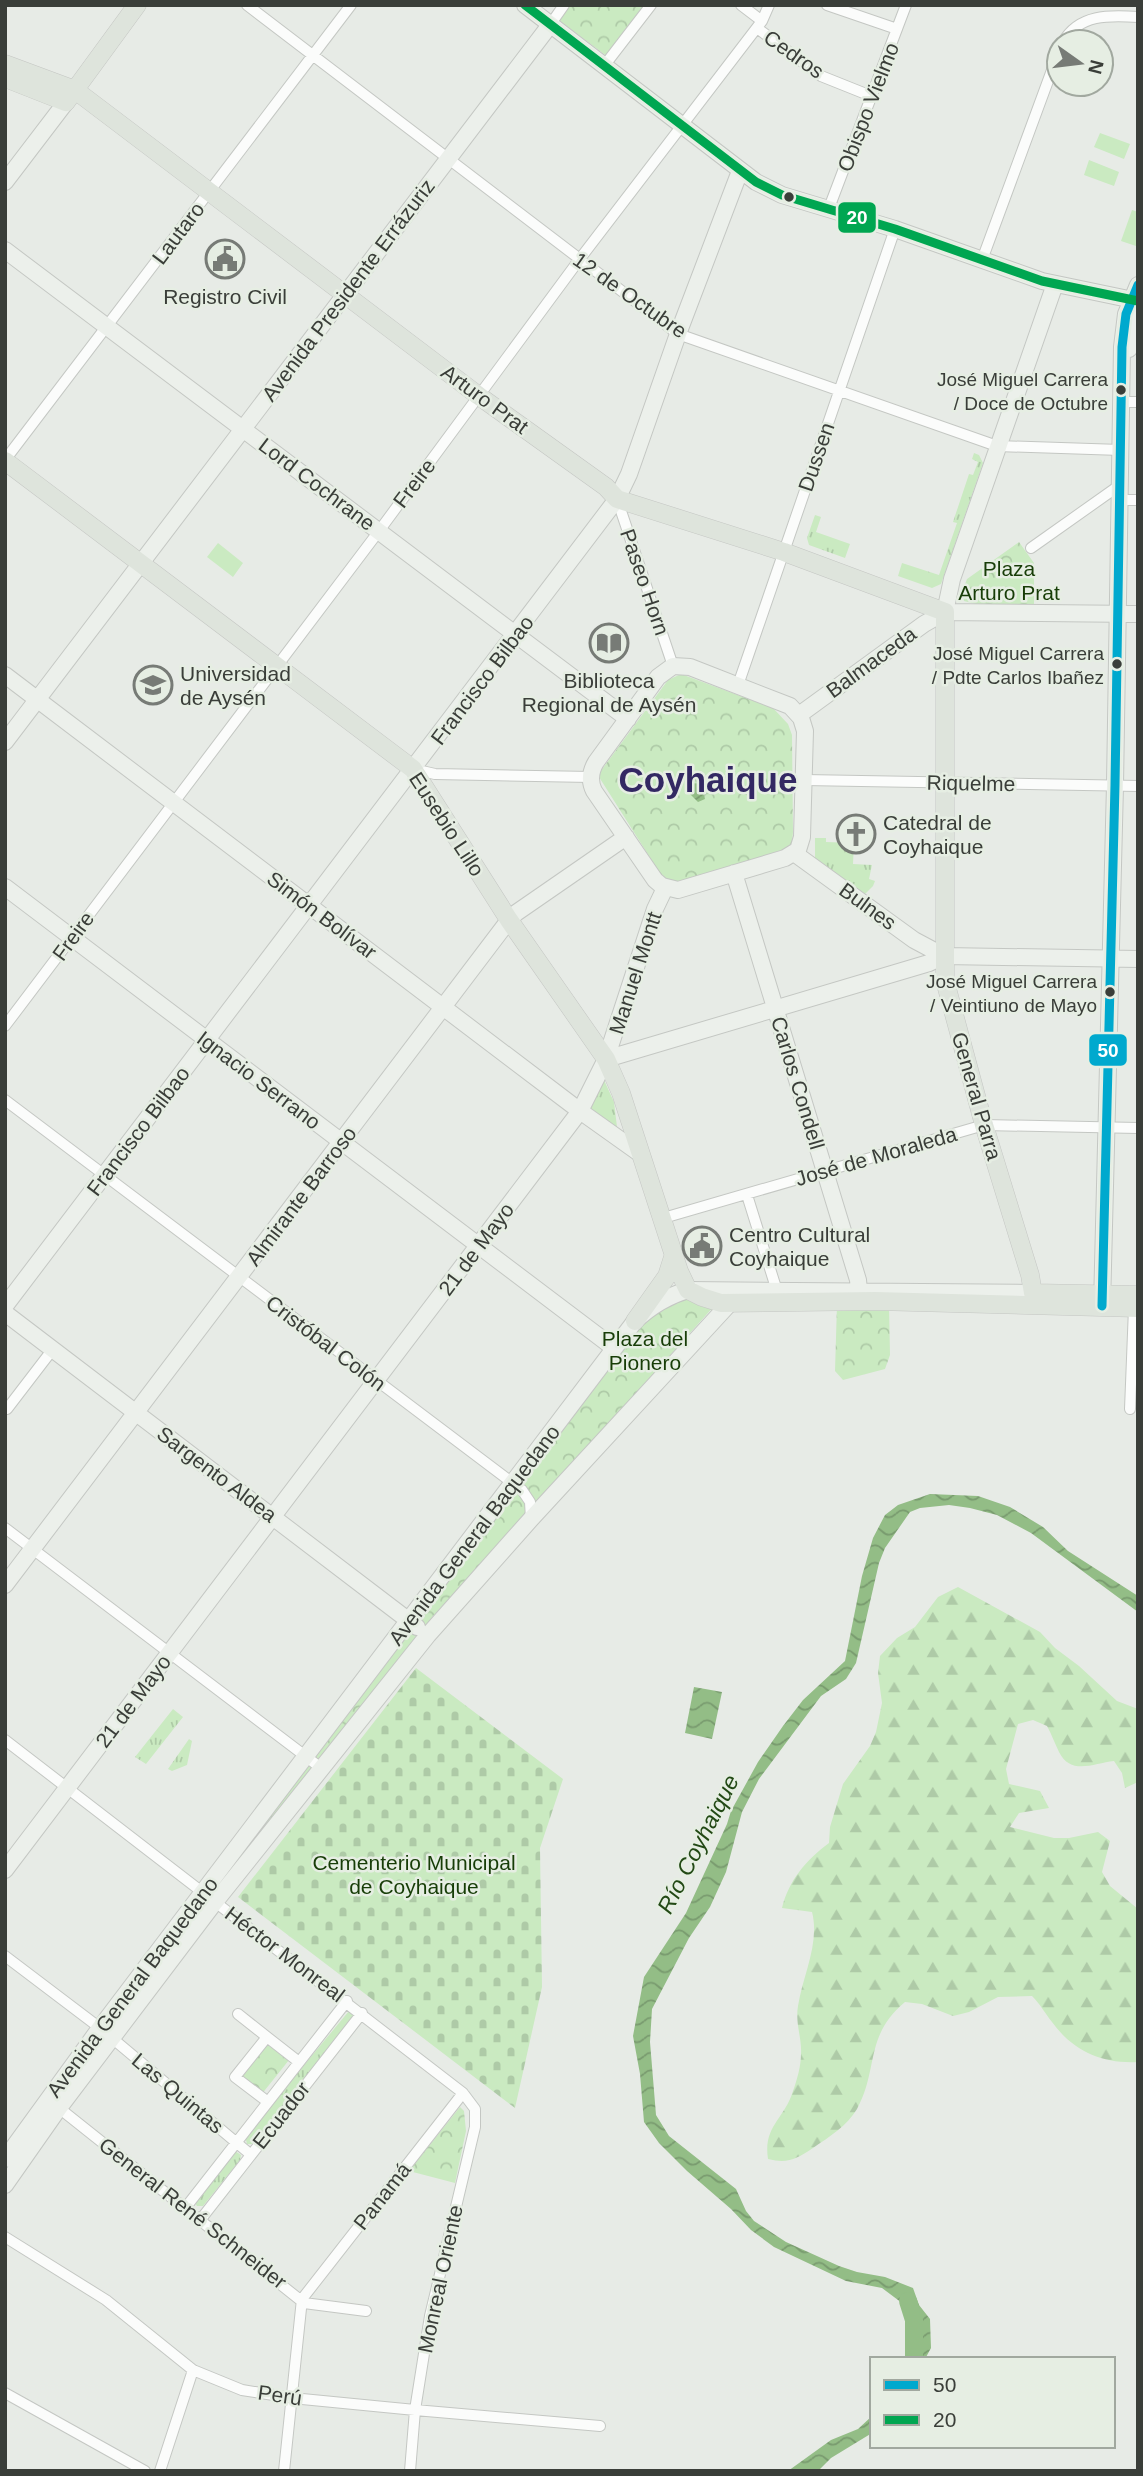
<svg xmlns="http://www.w3.org/2000/svg" width="1143" height="2476" font-family="Arial,sans-serif">
<style>
.grass{fill:url(#grass-tufts)}
.forest{fill:url(#forest-firs)}
.cemetery{fill:url(#cemetery-stones)}
.park{fill:url(#park-crowns)}
.garden{fill:#caeac1}
.water{fill:url(#water-waves)}
.lines{fill:none;stroke-linecap:round;stroke-linejoin:round}
.river{stroke:#93bd86;stroke-width:18}
.street-casing{stroke:#c4c7c3;stroke-width:12}
.secondary-casing{stroke:#c4c7c3;stroke-width:18}
.primary-casing{stroke:#c4c6c3;stroke-width:19}
.street{stroke:#fbfcfb;stroke-width:10}
.secondary{stroke:#ecf0eb;stroke-width:16}
.primary{stroke:#dee4dc;stroke-width:18}
.bus-1-casing{stroke:#e6eee3;stroke-width:14}
.bus-2-casing{stroke:#e6eee3;stroke-width:14}
.bus-1{stroke:#00a9ce;stroke-width:9}
.bus-2{stroke:#00a651;stroke-width:9}
.bus-dot{fill:#3a3e39;stroke:#e6eee3;stroke-width:2.5}
.labels{text-anchor:middle;dominant-baseline:central;stroke-width:5;stroke-linejoin:round;paint-order:stroke}
.bus-label{font-size:19px;fill:#3a3e39;stroke:#e6eee3;text-anchor:end}
.street-label{font-size:21px;fill:#3a3e39;stroke:#e6eee3}
.poi-label{font-size:21px;fill:#3a3e39;stroke:#e6eee3;text-anchor:start}
.park-label{font-size:21px;fill:#173d07;stroke:#e6eee3}
.water-label{font-size:23px;font-style:italic;fill:#224915;stroke:#e6eee3}
.town-label{font-size:35px;font-weight:bold;fill:#332863;stroke:#e6eee3}
.line-badge{stroke:#e6eee3;stroke-width:2.5}
.badge-label{font-size:19px;text-anchor:middle;font-weight:bold;fill:#fff}
</style>
<defs>
<pattern id="grass-tufts" width="24" height="20" patternUnits="userSpaceOnUse" patternTransform="scale(1.75)"><rect width="24" height="20" fill="#caeac1"/><path d="M3 7l-1-3M5 7V3M7 7l1-3M15 17l-1-3M17 17v-4M19 17l1-3" fill="none" stroke="#aecaa7"/></pattern>
<pattern id="forest-firs" width="22" height="20" patternUnits="userSpaceOnUse" patternTransform="scale(1.75)"><rect width="22" height="20" fill="#caeac1"/><path d="M5 1l3.5 6h-7zM16 11l3.5 6h-7z" fill="#aecaa7"/></pattern>
<pattern id="cemetery-stones" width="16" height="16" patternUnits="userSpaceOnUse" patternTransform="scale(1.75)"><rect width="16" height="16" fill="#caeac1"/><path d="M2 7V4a2 2 0 0 1 4 0v3zM10 15v-3a2 2 0 0 1 4 0v3z" fill="#aecaa7"/></pattern>
<pattern id="park-crowns" width="20" height="18" patternUnits="userSpaceOnUse" patternTransform="scale(1.75)"><rect width="20" height="18" fill="#caeac1"/><path d="M2 6a3 3 0 1 1 6 0M12 15a3 3 0 1 1 6 0" fill="none" stroke="#aecaa7"/></pattern>
<pattern id="water-waves" width="16" height="10" patternUnits="userSpaceOnUse" patternTransform="scale(1.75)"><rect width="16" height="10" fill="#93bd86"/><path d="M0 5q4-4 8 0t8 0" fill="none" stroke="#799b6f"/></pattern>
</defs>
<rect width="100%" height="100%" fill="#e7ebe6"/>
<path class="grass" d="M974,453L979,455L983,463L941,584L932,588L898,576L902,563L939,575L957,523L953,522L969,474L973,475L978,462L972,459Z
M815,515L821,517L816,532L850,544L845,558L809,545L807,538Z
M815,838H826V842L854,843L853,864L872,865L869,879L875,881L873,886L865,894L815,858Z
M604,1080L614,1102L617,1127L607,1123L588,1107Z
M173,1709L183,1717L146,1764L135,1757Z
M189,1739L192,1741L187,1765L172,1771L168,1769Z
M349,2011L355,2014L254,2144H247L245,2136Z
M235,2151L241,2155L240,2160L203,2206H197L195,2203Z"/>
<path class="forest" d="M958,1587L1040,1632L1055,1648L1079,1666L1117,1701L1138,1709V1782L1125,1788L1122,1773L1114,1761C1094,1763 1071,1776 1059,1752C1055,1744 1052,1735 1047,1726L1033,1720L1018,1724L1006,1769L1009,1784L1040,1791L1049,1808L1019,1813L1010,1827L1054,1838H1069L1098,1832L1110,1841L1102,1872L1110,1886L1138,1909V2062C1102,2064 1073,2051 1052,2022C1045,2013 1040,2004 1032,1996L998,1997L969,2012L953,2016L922,2004L905,2002C864,2036 879,2069 857,2109C847,2126 829,2137 813,2148C796,2159 788,2164 768,2159C763,2126 784,2120 793,2091C797,2080 801,2066 801,2054C802,2038 795,2023 798,2006C803,1975 820,1943 812,1912L782,1908C789,1880 806,1860 829,1843L830,1827L843,1784L870,1746L876,1732L882,1703L878,1673L880,1656L897,1638L915,1627L938,1597Z"/>
<path class="cemetery" d="M416,1668L563,1779L540,1848L542,1987L515,2108L238,1897Z"/>
<path class="park" d="M567,5H647L608,57L557,19Z
M1019,542L1034,563V604H976L964,601L962,592L967,579Z
M681,674L773,708L788,724L792,735L793,832L792,843L786,849L677,882L666,880L661,875L599,777L600,772L668,680Z
M685,1297L716,1304L548,1491L433,1616L222,1882L221,1881L320,1744L426,1612L506,1501L648,1316Z
M837,1304H889L890,1355L885,1369L843,1380L835,1371Z
M265,2043L289,2060L261,2095L242,2080V2073Z
M460,2107L464,2111L466,2131L455,2183L409,2171Z"/>
<path class="garden" d="M1100,133L1130,144L1124,159L1094,147Z
M1089,160L1119,172L1114,186L1084,175Z
M1132,210L1138,212L1136,246L1121,241Z
M218,543L243,563L233,577L207,557Z"/>
<path class="water" d="M700,783L705,799L698,802L690,794L687,784Z
M930,1494L978,1496L1010,1507L1043,1527L1068,1551L1138,1596V1612L1031,1533L997,1515L970,1508L949,1505L920,1508L910,1512L885,1548L879,1563L856,1663L846,1679L821,1696L759,1779L742,1812L726,1872L710,1907L689,1938L652,2009L650,2042L656,2115L669,2136L736,2189L746,2211L754,2221L786,2242L839,2266L857,2272L885,2277L913,2288L919,2305L930,2319L931,2348L925,2359H909L918,2339L919,2332L910,2309L882,2288L846,2281L774,2247L751,2230L731,2209L687,2171L659,2143L644,2122L640,2074L633,2036L644,1977L686,1913L727,1824L731,1811L758,1762L783,1726L803,1700L845,1661L862,1576L873,1538L885,1515L898,1505Z
M694,1687L722,1692L712,1739L685,1733Z
M872,2416V2433L831,2458L818,2471H788L831,2440L858,2429Z"/>
<g class="lines">
<path class="river" d="M908,2301L914,2320V2359"/>
<defs>
<path id="street" d="M247,5L678,334L997,446L1121,450
M741,5L762,21
M827,5L897,29
M550,25L564,5
M757,28L821,76L871,96
M1063,42C1079,14 1109,15 1138,17
M604,66L651,5
M829,208L906,5
M982,260L1059,51
M1121,402H1138
M5,460L351,5
M617,499L673,666
M1120,500H1138
M1031,548L1120,485
M738,685L895,229
M413,769L435,774L591,777
M804,780L1138,786
M5,1026L379,531L579,260L762,21L769,5
M5,1100L522,1490L530,1502L531,1519
M747,1195L777,1291
M660,1219L984,1125L1138,1128
M7,1409L53,1349
M1130,1409L1134,1308
M5,1528L321,1768
M5,1740L463,2093L475,2109V2127L430,2316L415,2410L410,2471
M5,1956L100,2028L250,2154
M238,2014L267,2037
M268,2102L235,2077L267,2037L299,2062
M54,2104L304,2303L366,2311
M186,2207L347,2001
M201,2219L362,2013
M5,2237L106,2300L193,2370L242,2390L292,2398L415,2410L600,2426
M302,2299L463,2093
M5,2393L145,2471
M160,2471L193,2370
M284,2471L302,2299"/>
<path id="secondary" d="M525,5L756,182L782,195L895,229L1042,281L1138,301
M5,182L66,102
M5,250L628,719
M1129,349L1138,319
M945,612L952,579L1055,284
M673,666L690,667L790,706L801,718L805,731L802,837L798,850L785,858L678,890L662,886L655,880L594,791C589,781 590,772 596,762L658,677Z
M5,675L580,1111L639,1153
M799,715L924,624L945,612L1138,614
M5,742L550,25
M794,853L914,940L944,956
M734,873L858,1280L860,1300
M5,887L614,1348
M606,1059L929,963L944,956L1138,959
M5,1306C210,1037 415,769 617,499L629,474L678,334L740,171
M1102,1306L1115,785L1122,347L1126,314L1138,285
M5,1313L417,1627
M5,1585L509,920L516,913L626,837
M5,1870L580,1111L606,1059L655,909L665,888
M5,2159L100,2028L635,1321C651,1306 667,1296 688,1290L1033,1293
M5,2185L59,2108L215,1902L428,1635L531,1519L731,1302"/>
<path id="primary" d="M5,64L75,90L479,396L606,487L617,499L784,552L945,612V981L984,1125L1030,1275L1033,1293
M5,78L66,102L137,5
M5,461L413,769L509,920L606,1059L621,1093L679,1271L688,1290L702,1297L721,1303L875,1301L1138,1308
M1033,1293L1138,1295
M635,1321L667,1276L673,1257"/>
</defs>
<use href="#street" class="street-casing"/>
<use href="#secondary" class="secondary-casing"/>
<use href="#primary" class="primary-casing"/>
<use href="#street" class="street"/>
<use href="#secondary" class="secondary"/>
<use href="#primary" class="primary"/>
<defs>
<path id="bus-1" d="M1102,1306L1115,785L1122,347L1126,314L1138,285"/>
<path id="bus-2" d="M525,5L756,182L782,195L895,229L1042,281L1138,301"/>
</defs>
<use href="#bus-1" class="bus-1-casing"/>
<use href="#bus-2" class="bus-2-casing"/>
<use href="#bus-1" class="bus-1"/>
<use href="#bus-2" class="bus-2"/>
</g>
<defs>
<symbol id="civic-ring" viewBox="-11 -11 22 22"><circle r="9.5" fill="#e6eee3" stroke="#777b76" stroke-width="1.5"/><path d="M-.6-6.5H3V-4.5H.6V-3L4-1V1h2V6H-6V1h2V-1L-.6-3ZM-1.2 2.5V6h2.4V2.5Z" fill="#777b76"/></symbol>
<symbol id="library-ring" viewBox="-11 -11 22 22"><circle r="9.5" fill="#e6eee3" stroke="#777b76" stroke-width="1.5"/><path d="M-6-4Q-3-5.5-.7-3.5V5Q-3 3-6 4ZM6-4Q3-5.5 .7-3.5V5Q3 3 6 4Z" fill="#777b76"/></symbol>
<symbol id="university-ring" viewBox="-11 -11 22 22"><circle r="9.5" fill="#e6eee3" stroke="#777b76" stroke-width="1.5"/><path d="M0-5L7-2L0 1L-7-2ZM-4 1L0 2.5L4 1V4Q0 6-4 4Z" fill="#777b76"/></symbol>
<symbol id="church-ring" viewBox="-11 -11 22 22"><circle r="9.5" fill="#e6eee3" stroke="#777b76" stroke-width="1.5"/><path d="M-1.2-6h2.4v3.5h3.3v2.4h-3.3V6h-2.4V-.1h-3.3v-2.4h3.3Z" fill="#777b76"/></symbol>
</defs>
<g fill-rule="evenodd">
<use href="#civic-ring" x="203" y="237" width="44" height="44"/>
<use href="#library-ring" x="587" y="621" width="44" height="44"/>
<use href="#university-ring" x="131" y="663" width="44" height="44"/>
<use href="#church-ring" x="834" y="812" width="44" height="44"/>
<use href="#civic-ring" x="680" y="1224" width="44" height="44"/>
</g>
<g class="bus-dot">
<circle cx="789" cy="197" r="6"/>
<circle cx="1121" cy="390" r="6"/>
<circle cx="1117" cy="664" r="6"/>
<circle cx="1110" cy="992" r="6"/>
</g>
<g class="labels">
<g class="bus-label">
<text x="1108" y="379">José Miguel Carrera<tspan x="1108" dy="24">/ Doce de Octubre</tspan></text>
<text x="1104" y="653">José Miguel Carrera<tspan x="1104" dy="24">/ Pdte Carlos Ibañez</tspan></text>
<text x="1097" y="981">José Miguel Carrera<tspan x="1097" dy="24">/ Veintiuno de Mayo</tspan></text>
</g>
<g class="street-label">
<text transform="translate(794 54) rotate(35)">Cedros</text>
<text transform="translate(868 107) rotate(-69)">Obispo Vielmo</text>
<text transform="translate(178 233) rotate(-53)">Lautaro</text>
<text transform="translate(348 290) rotate(-53)">Avenida Presidente Errázuriz</text>
<text transform="translate(630 295) rotate(35)">12 de Octubre</text>
<text transform="translate(485 399) rotate(36)">Arturo Prat</text>
<text transform="translate(816 457) rotate(-71)">Dussen</text>
<text transform="translate(414 483) rotate(-53)">Freire</text>
<text transform="translate(317 484) rotate(37)">Lord Cochrane</text>
<text transform="translate(645 582) rotate(71)">Paseo Horn</text>
<text transform="translate(871 662) rotate(-36)">Balmaceda</text>
<text transform="translate(482 680) rotate(-53)">Francisco Bilbao</text>
<text transform="translate(971 783) rotate(1)">Riquelme</text>
<text transform="translate(447 824) rotate(57)">Eusebio Lillo</text>
<text transform="translate(868 906) rotate(36)">Bulnes</text>
<text transform="translate(322 915) rotate(37)">Simón Bolívar</text>
<text transform="translate(73 936) rotate(-54)">Freire</text>
<text transform="translate(635 973) rotate(-72)">Manuel Montt</text>
<text transform="translate(259 1080) rotate(37)">Ignacio Serrano</text>
<text transform="translate(798 1083) rotate(73)">Carlos Condell</text>
<text transform="translate(977 1096) rotate(74)">General Parra</text>
<text transform="translate(138 1131) rotate(-53)">Francisco Bilbao</text>
<text transform="translate(876 1156) rotate(-16)">José de Moraleda</text>
<text transform="translate(301 1196) rotate(-53)">Almirante Barroso</text>
<text transform="translate(476 1249) rotate(-53)">21 de Mayo</text>
<text transform="translate(326 1343) rotate(37)">Cristóbal Colón</text>
<text transform="translate(217 1474) rotate(37)">Sargento Aldea</text>
<text transform="translate(474 1535) rotate(-53)">Avenida General Baquedano</text>
<text transform="translate(133 1701) rotate(-53)">21 de Mayo</text>
<text transform="translate(285 1954) rotate(37)">Héctor Monreal</text>
<text transform="translate(132 1987) rotate(-53)">Avenida General Baquedano</text>
<text transform="translate(178 2093) rotate(40)">Las Quintas</text>
<text transform="translate(281 2115) rotate(-52)">Ecuador</text>
<text transform="translate(382 2196) rotate(-52)">Panamá</text>
<text transform="translate(193 2213) rotate(38)">General René Schneider</text>
<text transform="translate(440 2279) rotate(-78)">Monreal Oriente</text>
<text transform="translate(280 2395) rotate(8)">Perú</text>
</g>
<g class="poi-label">
<text x="225" y="296" text-anchor="middle">Registro Civil</text>
<text x="180" y="673">Universidad<tspan x="180" dy="24">de Aysén</tspan></text>
<text x="609" y="680" text-anchor="middle">Biblioteca<tspan x="609" dy="24">Regional de Aysén</tspan></text>
<text x="883" y="822">Catedral de<tspan x="883" dy="24">Coyhaique</tspan></text>
<text x="729" y="1234">Centro Cultural<tspan x="729" dy="24">Coyhaique</tspan></text>
</g>
<g class="park-label">
<text x="1009" y="568">Plaza<tspan x="1009" dy="24">Arturo Prat</tspan></text>
<text x="645" y="1338">Plaza del<tspan x="645" dy="24">Pionero</tspan></text>
<text x="414" y="1862">Cementerio Municipal<tspan x="414" dy="24">de Coyhaique</tspan></text>
</g>
<g class="water-label">
<text transform="translate(698 1844) rotate(-63)">Río Coyhaique</text>
</g>
<g class="town-label">
<text x="708" y="779">Coyhaique</text>
</g>
</g>
<g class="line-badge">
<rect x="837" y="201" width="40" height="33" rx="7" fill="#00a651"/>
<rect x="1088" y="1033" width="40" height="34" rx="7" fill="#00a9ce"/>
</g>
<g class="badge-label">
<text x="857" y="224">20</text>
<text x="1108" y="1057">50</text>
</g>
<rect width="1143" height="2476" fill="none" stroke="#3a3e39" stroke-width="14"/>
<rect x="870" y="2357" width="245" height="91" fill="#e6eee3" stroke="#a1a89f" stroke-width="2"/>
<rect x="884" y="2380" width="35" height="10" fill="#00a9ce" stroke="#a1a89f" stroke-width="2"/>
<text x="933" y="2392" font-size="21" fill="#3a3e39">50</text>
<rect x="884" y="2415" width="35" height="10" fill="#00a651" stroke="#a1a89f" stroke-width="2"/>
<text x="933" y="2427" font-size="21" fill="#3a3e39">20</text>
<g transform="translate(1080 63) rotate(104)"><circle r="33" fill="#e6eee3" stroke="#a1a89f" stroke-width="2"/>
<path d="M0-5L12 26L0 18L-12 26Z" fill="#777b76"/>
<text y="-10" font-size="19" font-weight="bold" text-anchor="middle" fill="#3a3e39">N</text>
</g>
</svg>
